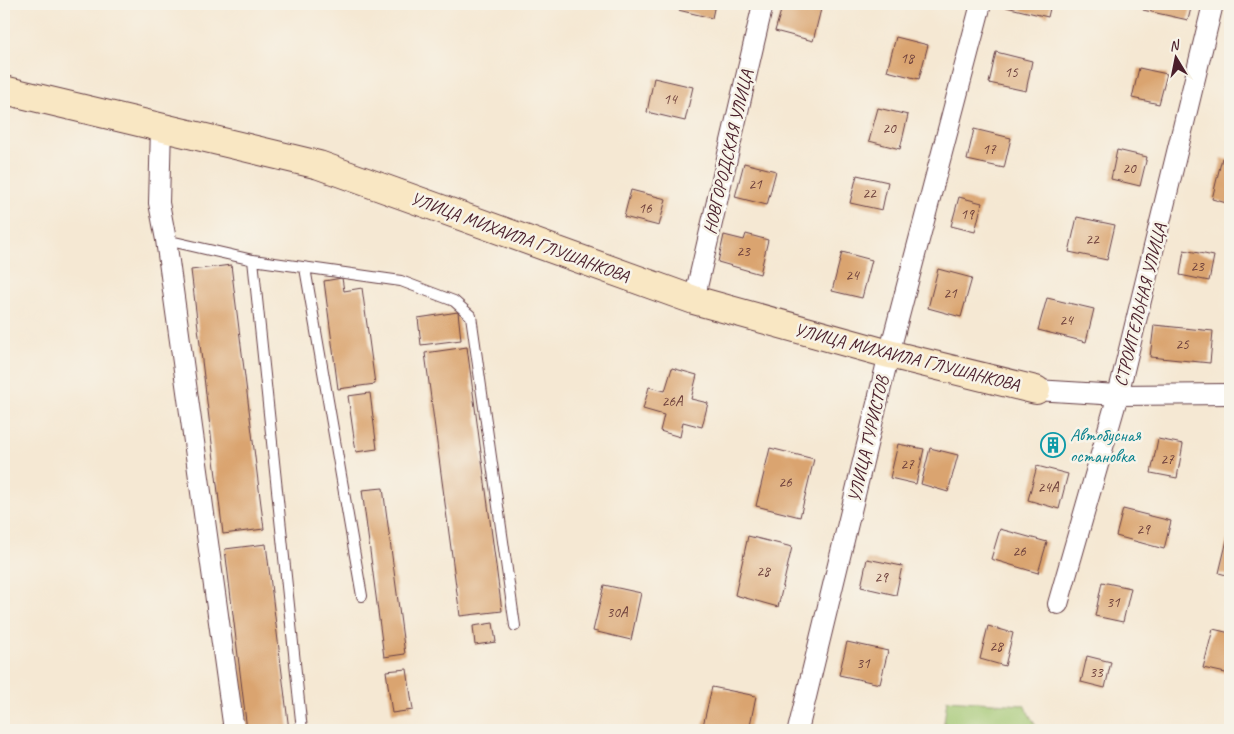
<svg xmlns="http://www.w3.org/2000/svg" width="1234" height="734" font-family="Caveat,sans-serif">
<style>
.green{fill:#a1c671;stroke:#76724e}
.building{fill:#daa46f}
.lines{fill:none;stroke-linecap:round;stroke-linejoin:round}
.lane-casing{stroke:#643d44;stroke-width:12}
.street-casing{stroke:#643d44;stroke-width:22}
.secondary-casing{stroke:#643d44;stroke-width:30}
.lane{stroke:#fff;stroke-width:10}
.street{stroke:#fff;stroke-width:20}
.secondary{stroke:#f9e7c3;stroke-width:28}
.labels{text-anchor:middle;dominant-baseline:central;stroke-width:5;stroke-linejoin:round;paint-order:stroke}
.number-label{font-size:15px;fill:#6e403c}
.street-label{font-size:18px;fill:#4a1f2b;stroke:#f7f3e8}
.culture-label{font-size:18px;fill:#0d838f;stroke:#f7f3e8;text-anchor:start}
</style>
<rect width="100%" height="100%" fill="#f7f3e8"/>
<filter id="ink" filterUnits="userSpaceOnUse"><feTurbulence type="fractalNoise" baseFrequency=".02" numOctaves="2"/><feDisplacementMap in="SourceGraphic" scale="10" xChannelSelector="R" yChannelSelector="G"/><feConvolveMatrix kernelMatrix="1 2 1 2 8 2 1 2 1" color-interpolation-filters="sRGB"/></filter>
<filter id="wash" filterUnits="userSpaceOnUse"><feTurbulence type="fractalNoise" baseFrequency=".0096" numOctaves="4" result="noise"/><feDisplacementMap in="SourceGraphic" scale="20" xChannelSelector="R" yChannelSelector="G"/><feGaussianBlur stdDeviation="1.12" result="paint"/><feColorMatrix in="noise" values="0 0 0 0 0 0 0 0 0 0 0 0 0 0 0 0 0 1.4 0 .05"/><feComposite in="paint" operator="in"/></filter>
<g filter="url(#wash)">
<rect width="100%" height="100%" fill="#f5e8d3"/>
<path class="green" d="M947,700L1024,705L1038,730H943Z"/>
<g id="blocks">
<path class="building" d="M679,4H715L712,18L678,10Z
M783,4H816L822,5L813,41L775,31Z
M1007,4H1051L1048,17L1006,7Z
M1144,4H1192L1188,20L1143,10Z
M896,37L928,45L919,79L887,71Z
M996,52L1032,61L1026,91L989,83Z
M1139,68L1167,74L1159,104L1132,98Z
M654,78L693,87L685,121L647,112Z
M878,108L908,115L900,149L869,141Z
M974,129L1011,138L1004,168L967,160Z
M1117,150L1147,157L1140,186L1111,179Z
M1222,158L1230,160V204L1212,199Z
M744,163L776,171L767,205L735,197Z
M857,175L888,182L882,210L850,203Z
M631,190L666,199L659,226L624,217Z
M959,197L982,203L975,232L951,226Z
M4,205L8,217L4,218Z
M1077,217L1115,225L1107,260L1069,252Z
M746,234L768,240L760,274L718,262L724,235L744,240Z
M1184,250L1214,256L1209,281L1180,275Z
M842,252L872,260L862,298L832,291Z
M231,265L264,529L223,534L191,270Z
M938,269L972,278L961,317L928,308Z
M342,278L344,291L362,288L375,384L338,389L324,281Z
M1047,298L1094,309L1086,342L1038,330Z
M458,312L461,340L421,345L418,318Z
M1154,325L1213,331L1210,363L1150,357Z
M467,347L502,611L460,616L425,353Z
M672,368L697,375L691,399L708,403L702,427L683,422L680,437L660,431L664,415L643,409L649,387L665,391Z
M370,393L377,449L356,452L348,396Z
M1158,439L1183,444L1177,478L1151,473Z
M1056,440L1059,448L1050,451L1048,443Z
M898,444L924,449L916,484L890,478Z
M770,448L814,459L800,517L756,506Z
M930,448L958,455L948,492L921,484Z
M1037,466L1068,474L1059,509L1028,500Z
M383,488L405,654L384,657L362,490Z
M1123,509L1171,521L1164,549L1116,536Z
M1000,529L1047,542L1038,573L991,559Z
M748,536L792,547L778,607L735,595Z
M1227,540H1230V576L1219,573Z
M266,544L289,730H247L225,549Z
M867,559L902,566L896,595L861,587Z
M1102,582L1131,588L1123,622L1095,616Z
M604,585L641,593L631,640L593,631Z
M493,623L496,642L475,645L473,626Z
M988,626L1013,633L1005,666L980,659Z
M1213,629L1230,633V674L1203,668Z
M847,642L888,651L880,684L839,675Z
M1087,656L1111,662L1105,688L1081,682Z
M407,669L413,710L392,713L386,671Z
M712,687L756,696L749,730H702Z"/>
</g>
</g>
<g filter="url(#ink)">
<use href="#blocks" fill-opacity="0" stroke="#643d44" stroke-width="1"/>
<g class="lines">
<defs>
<path id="lane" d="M166,240L253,260L401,281L454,301L471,316L515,626
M253,260L302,730
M305,268L362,596"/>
<path id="street" d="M161,127L159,203L166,240L234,730
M694,300L763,4
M1036,390L1118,395L1230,394
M1058,604L1118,395L1213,4
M798,730L889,354L981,4"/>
<path id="secondary" d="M4,90L319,165L694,300L889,354L1036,390"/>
</defs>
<use href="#lane" class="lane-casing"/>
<use href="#street" class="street-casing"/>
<use href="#secondary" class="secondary-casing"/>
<use href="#lane" class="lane"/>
<use href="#street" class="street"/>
<use href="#secondary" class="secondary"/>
</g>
</g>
<defs>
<symbol id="building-ring" viewBox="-11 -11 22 22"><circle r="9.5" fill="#f7f3e8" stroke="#0f9aa8" stroke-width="1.5"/><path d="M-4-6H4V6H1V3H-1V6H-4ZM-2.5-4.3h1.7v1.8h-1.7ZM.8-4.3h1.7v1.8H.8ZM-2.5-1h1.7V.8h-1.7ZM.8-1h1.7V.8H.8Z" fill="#0f9aa8"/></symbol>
</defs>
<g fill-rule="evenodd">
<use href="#building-ring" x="1039" y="431" width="28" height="28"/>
</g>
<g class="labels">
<g class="number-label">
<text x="907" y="58">18</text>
<text x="1011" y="72">15</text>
<text x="670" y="99">14</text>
<text x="889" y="128">20</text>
<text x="989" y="149">17</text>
<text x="1129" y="168">20</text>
<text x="755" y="184">21</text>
<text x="869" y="193">22</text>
<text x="645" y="208">16</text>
<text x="967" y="214">19</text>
<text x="1092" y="239">22</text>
<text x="743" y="251">23</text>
<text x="1197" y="266">23</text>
<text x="852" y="275">24</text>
<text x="950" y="293">21</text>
<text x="1066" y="320">24</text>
<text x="1182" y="344">25</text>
<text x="672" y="401">26А</text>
<text x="1167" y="459">27</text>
<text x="907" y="464">27</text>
<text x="785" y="482">26</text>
<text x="1048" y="487">24А</text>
<text x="1143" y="529">29</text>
<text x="1019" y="551">26</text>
<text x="763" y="571">28</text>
<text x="881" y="577">29</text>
<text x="1113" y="602">31</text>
<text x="617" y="612">30А</text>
<text x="996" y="646">28</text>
<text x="863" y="663">31</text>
<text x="1096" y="672">33</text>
</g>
<g class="street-label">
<text transform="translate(728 152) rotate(-77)">НОВГОРОДСКАЯ УЛИЦА</text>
<text transform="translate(520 237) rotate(20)">УЛИЦА МИХАИЛА ГЛУШАНКОВА</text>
<text transform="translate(1140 305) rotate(-76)">СТРОИТЕЛЬНАЯ УЛИЦА</text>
<text transform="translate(907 357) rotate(14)">УЛИЦА МИХАИЛА ГЛУШАНКОВА</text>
<text transform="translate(868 439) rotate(-77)">УЛИЦА ТУРИСТОВ</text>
</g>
<g class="culture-label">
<text x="1070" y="435">Автобусная<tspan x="1070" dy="21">остановка</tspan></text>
</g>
</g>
<rect width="1234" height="734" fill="none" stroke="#f7f3e8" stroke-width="20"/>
<g transform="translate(1176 58) rotate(350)" stroke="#f7f3e8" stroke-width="4" paint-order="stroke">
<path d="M0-4L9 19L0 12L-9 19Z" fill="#4a1f2b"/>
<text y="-8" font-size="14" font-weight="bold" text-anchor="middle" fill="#4a1f2b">N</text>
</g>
</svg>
